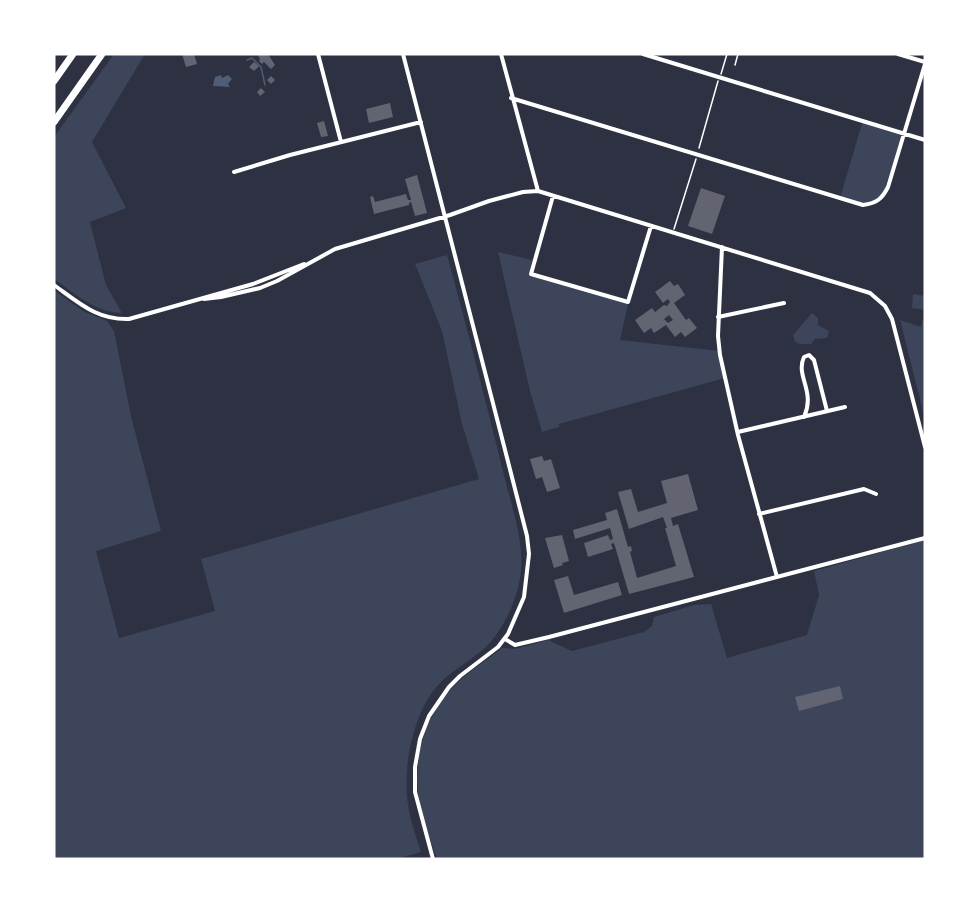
<svg xmlns="http://www.w3.org/2000/svg" width="979" height="913" font-family="'Space Grotesk',sans-serif">
<style>
.green{fill:#3c4559}
.water{fill:#4f5d75}
.lines{fill:none;stroke-linecap:round;stroke-linejoin:round}
.stream{stroke:#4f5d75;stroke-width:1.5}
.building{fill:#626471;fill-rule:evenodd}
.path{stroke:#fff;stroke-width:1.5}
.service{stroke:#fff;stroke-width:1.5}
.minor{stroke:#fff;stroke-width:4}
.motorway{stroke:#fff;stroke-width:7}
</style>
<rect width="100%" height="100%" fill="#2d3142"/>
<path class="green" d="M114,54H145L92,142L126,208L90,222L106,285L122,313C95,313 75,293 54,279V137Z
M863,120L904,133L881,199L863,205L840,198Z
M498,252L532,260L529,275L628,304L620,340L719,351L725,378L559,424V427L542,432L530,391Z
M447,255C467,327 485,399 503,471C511,505 526,544 520,579C515,604 504,628 486,647C473,659 456,668 443,680C414,707 402,766 408,804C410,820 416,836 421,852L396,859H54V290L83,311L107,321L114,331L131,416L161,531L96,551L119,638L215,611L201,559L479,479L462,424L442,331L415,264Z
M913,294L925,296V310L912,308Z
M812,313L818,318V325L829,331L827,338L815,339L811,344H800L795,342L793,335Z
M923,319H925V419L900,320L921,327Z
M925,540V859H437C432,844 426,830 422,815C410,769 421,719 455,685C469,671 487,660 502,648L515,649L548,640L572,651L644,632L652,626L654,617L694,605L711,604L727,658L807,635L819,595L814,571Z"/>
<path class="water" d="M228,75L232,79L228,84L230,87L213,86L215,77L221,75L222,78Z"/>
<g class="lines">
<path class="stream" d="M247,60L252,58L261,67L265,85"/>
</g>
<path class="building" d="M182,54H194L197,64L186,67Z
M257,54H268L275,65L271,69L264,62L262,64L259,61L260,59Z
M254,62L259,66L254,71L249,67Z
M271,76L275,80L271,84L267,80Z
M261,88L265,92L260,96L257,92Z
M390,103L393,117L369,123L366,109Z
M324,121L328,136L321,137L317,123Z
M417,175L427,213L415,216L411,202L409,203V205L374,214L370,197L373,196L375,202L406,194L408,200H411L405,179Z
M701,188L725,196L712,234L688,226Z
M670,281L674,286L678,284L685,295L674,303L686,320L689,318L697,328L685,337L681,332L675,337L666,325L654,333L651,328L644,333L635,320L652,308L655,312L664,305L667,306L670,302L668,299L663,303L655,292ZM669,315L673,320L668,323L664,319Z
M542,456L544,461L551,459L560,488L547,492L542,477L536,479L530,459Z
M688,474L698,510L671,518L673,526L678,524L694,577L629,594L614,543L611,544L613,549L588,557L584,543L608,535L610,540L613,539L610,528L575,539L573,530L607,520L605,513L617,509L628,547L631,546L632,551L630,552L637,578L676,566L665,528H667L663,517L629,529L618,492L631,489L638,512L667,503L661,481Z
M562,535L569,561L562,563L563,565L554,568L545,538Z
M568,576L574,595L618,582L622,595L564,613L554,580Z
M840,686L843,699L799,711L795,697Z"/>
<g class="lines">
<path class="path" d="M721,74L727,54
M699,148L718,81
M674,229L696,159"/>
<path class="service" d="M735,65L738,54"/>
<path class="minor" d="M318,54L341,142
M403,54L504,446L527,536L529,554L524,597L508,634L498,647L460,676L449,687L429,716L420,739L415,767V792L433,859
M501,54L538,191
M643,54L925,140
M898,54L925,62
M511,98L863,205C877,203 882,199 888,187L925,64
M234,172L290,155L421,122
M553,196L531,274L628,302L651,226
M722,247L718,336L720,355L738,435L777,577
M54,285C79,303 97,320 129,319L253,284L304,264
M204,299L221,297L260,288L277,281L335,249L450,215L489,201L523,192L538,191L870,293L885,306L892,319L925,447
M718,317L784,303
M804,417C816,391 795,376 804,357L809,355L814,360L827,411
M738,432L845,407
M759,514L864,489L876,494
M505,639L515,645L549,637L925,538"/>
<path class="motorway" d="M54,81L73,54
M54,122L102,54"/>
</g>
<rect width="979" height="913" fill="none" stroke="#ffffff" stroke-width="111"/>
</svg>
